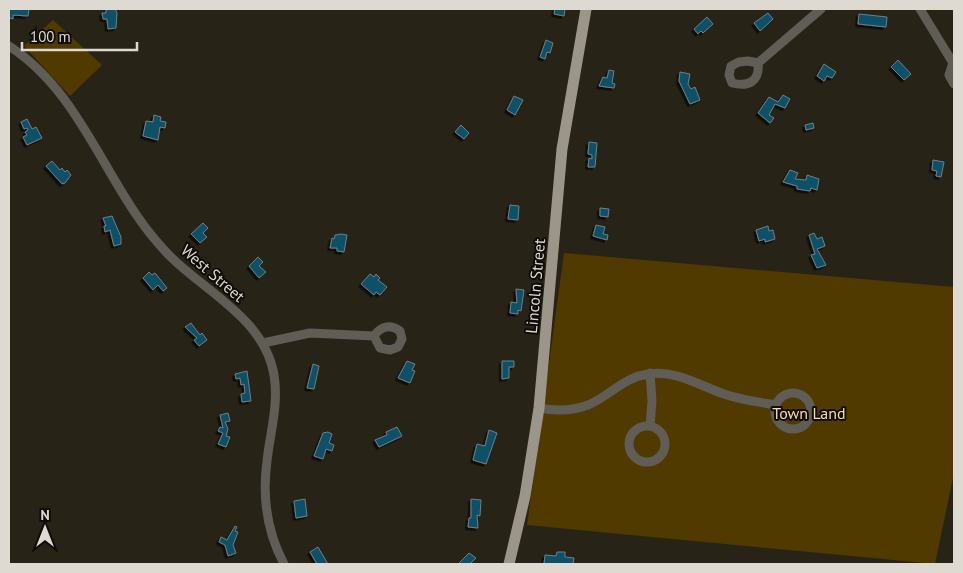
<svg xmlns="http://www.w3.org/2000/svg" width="963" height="573" font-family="'PT Sans',sans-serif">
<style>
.green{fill:#503a00}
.building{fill:#0f5167;stroke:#6f7f87;filter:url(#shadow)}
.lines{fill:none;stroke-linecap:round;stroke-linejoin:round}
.minor{stroke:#605d57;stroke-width:9}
.major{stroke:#9c968a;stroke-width:11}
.labels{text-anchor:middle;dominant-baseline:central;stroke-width:4;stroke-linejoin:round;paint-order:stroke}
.street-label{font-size:16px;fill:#dedad2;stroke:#0f0c07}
.park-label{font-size:16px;fill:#fedd96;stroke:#0f0c07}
</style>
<defs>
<filter id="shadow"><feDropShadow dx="-2.5" dy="2.5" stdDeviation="0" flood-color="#0009"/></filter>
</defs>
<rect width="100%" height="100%" fill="#282317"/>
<path class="green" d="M53,20L102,65L70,96L24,46Z
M564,253L954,287V473L935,564L527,525Z"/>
<path class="building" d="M9,9H29L28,16L13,15V19L9,18Z
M106,9H115L117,13L116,28L108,29L107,19H103L102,13H106Z
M555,9H565L564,16L554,14Z
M768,13L773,19L760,31L754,23Z
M859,14L887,17L886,27L858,24Z
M707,17L713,24L703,33L701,31L698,34L694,29Z
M546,40L553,43L550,53L547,52L545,59L540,57Z
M898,60L911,74L904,80L891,67Z
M824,64L836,72L832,78L827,76L824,81L817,76Z
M609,70L614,71L612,83L615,84L614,88L599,86L603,77L607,78Z
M680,72L690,74L688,84L691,89L695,87L700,100L690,104L679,81Z
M783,95L790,99L785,108L775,104L769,115L774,118L770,123L758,113L769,97L778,102Z
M514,96L523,100L515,115L507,110Z
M154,115L161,117L160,121L166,122L165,128L160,127L158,140L143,136L146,121L153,122Z
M27,119L32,129L36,127L42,138L27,145L23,137L27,135L25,132L28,130L27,128L24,129L21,122Z
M813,123L814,128L806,130L805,125Z
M461,125L469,133L464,139L455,132Z
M589,142L597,143L595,167H588L589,158L592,159V155L588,154Z
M933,160L944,162L941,177L936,176L937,171L932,170Z
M52,161L60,170L62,168L65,172L67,170L71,175L65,183L62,184L46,166Z
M790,170L798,173L795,179L806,180L807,175L819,179L817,190L811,188L810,191L797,189V186L783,182Z
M510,205L519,206L518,220L508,219Z
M600,208L609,209L608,217L600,216Z
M112,216L121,237V244L114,246L110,230L105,232L104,226H106L103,218Z
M203,223L208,228L203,233L207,237L200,243L191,234Z
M596,225L605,227L603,234L608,235L607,240L593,236Z
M768,226L769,231L773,230L775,239L765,242V239L759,241L756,230Z
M814,233L817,239L822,237L825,246L817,249L826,265L817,268L811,255L815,254L809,235Z
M341,234L347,235L344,252L337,251V248H330L332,238L334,239L335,235Z
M258,257L263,262L259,266L266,272L259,278L249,266Z
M149,272L152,275L155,273L167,288L163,291L158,285L153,290L143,278Z
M370,274L374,277L376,274L380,278L378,280L387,287L380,295L376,292L374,295L361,284Z
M516,289L524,290L521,311L518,310V314L510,313L511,302L517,303Z
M191,323L200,335L202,333L207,340L199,346L194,340L197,338L185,327Z
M407,361L415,364L412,370L415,371L410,383L398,378Z
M502,361H514V367H509V378L502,379Z
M313,364L319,366L314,389L307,388Z
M247,371L251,401L242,402L241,394L245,393L244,384L241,385L240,378L236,379L235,374Z
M228,413L230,421L225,422L228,429L226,436L230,437L226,447L218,444L223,433L218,431L220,427L223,428L220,415Z
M397,427L402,436L379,447L375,440L387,435L386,432Z
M489,430L497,433L486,464L473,460L477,444L485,446Z
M328,432L332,434L329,443L334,445L332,451L326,449L323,459L314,456L323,433Z
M305,499L307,516L296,518L294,501Z
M471,499L481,500L480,516L477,515L478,528L468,527L469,518H471Z
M235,526L237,527L235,531L238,532L233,545L236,553L228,556L225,545L219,542L221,537L227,540Z
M318,547L328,564H317L310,552Z
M557,552H565V557L574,558L573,564H544L545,555L556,556Z
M469,553L476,558L470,564H458Z"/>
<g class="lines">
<path class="minor" d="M920,9L953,63L949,75L954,84
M9,46C88,97 108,198 174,260C210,294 265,321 274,375C279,404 270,433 267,461C262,498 267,532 284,564
M748,61L758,63C760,82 748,87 732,83L729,75L731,66L739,62Z
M758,63L821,9
M263,343L310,333L374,336L380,348L390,350L398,347L402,339L400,331C390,324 381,326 374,336
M650,373L652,401L650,426
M775 411a18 18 0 1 1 36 0a18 18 0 1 1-36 0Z
M539,408C555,411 572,411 588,405C610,396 624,377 648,374C677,370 698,385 724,394C741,400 758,402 776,405
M629 444a18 18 0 1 1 36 0a18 18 0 1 1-36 0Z"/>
<path class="major" d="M509,564L525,496L539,408L562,149L586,9"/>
</g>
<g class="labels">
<g class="street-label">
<text transform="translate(213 273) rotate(41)">West Street</text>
<text transform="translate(535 286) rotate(-85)">Lincoln Street</text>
</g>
<g class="park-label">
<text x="809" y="413">Town Land</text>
</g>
</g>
<rect width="963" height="573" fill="none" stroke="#dedad2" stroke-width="20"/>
<g transform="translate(45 528)" stroke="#0f0c07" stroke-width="4" paint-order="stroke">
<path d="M0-4L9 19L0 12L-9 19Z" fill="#dedad2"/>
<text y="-8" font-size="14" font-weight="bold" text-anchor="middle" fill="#dedad2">N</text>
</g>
<path d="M22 42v8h115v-8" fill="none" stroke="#dedad2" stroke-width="2.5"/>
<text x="30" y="42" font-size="15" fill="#dedad2" stroke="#0f0c07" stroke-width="4" paint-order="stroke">100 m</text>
</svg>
